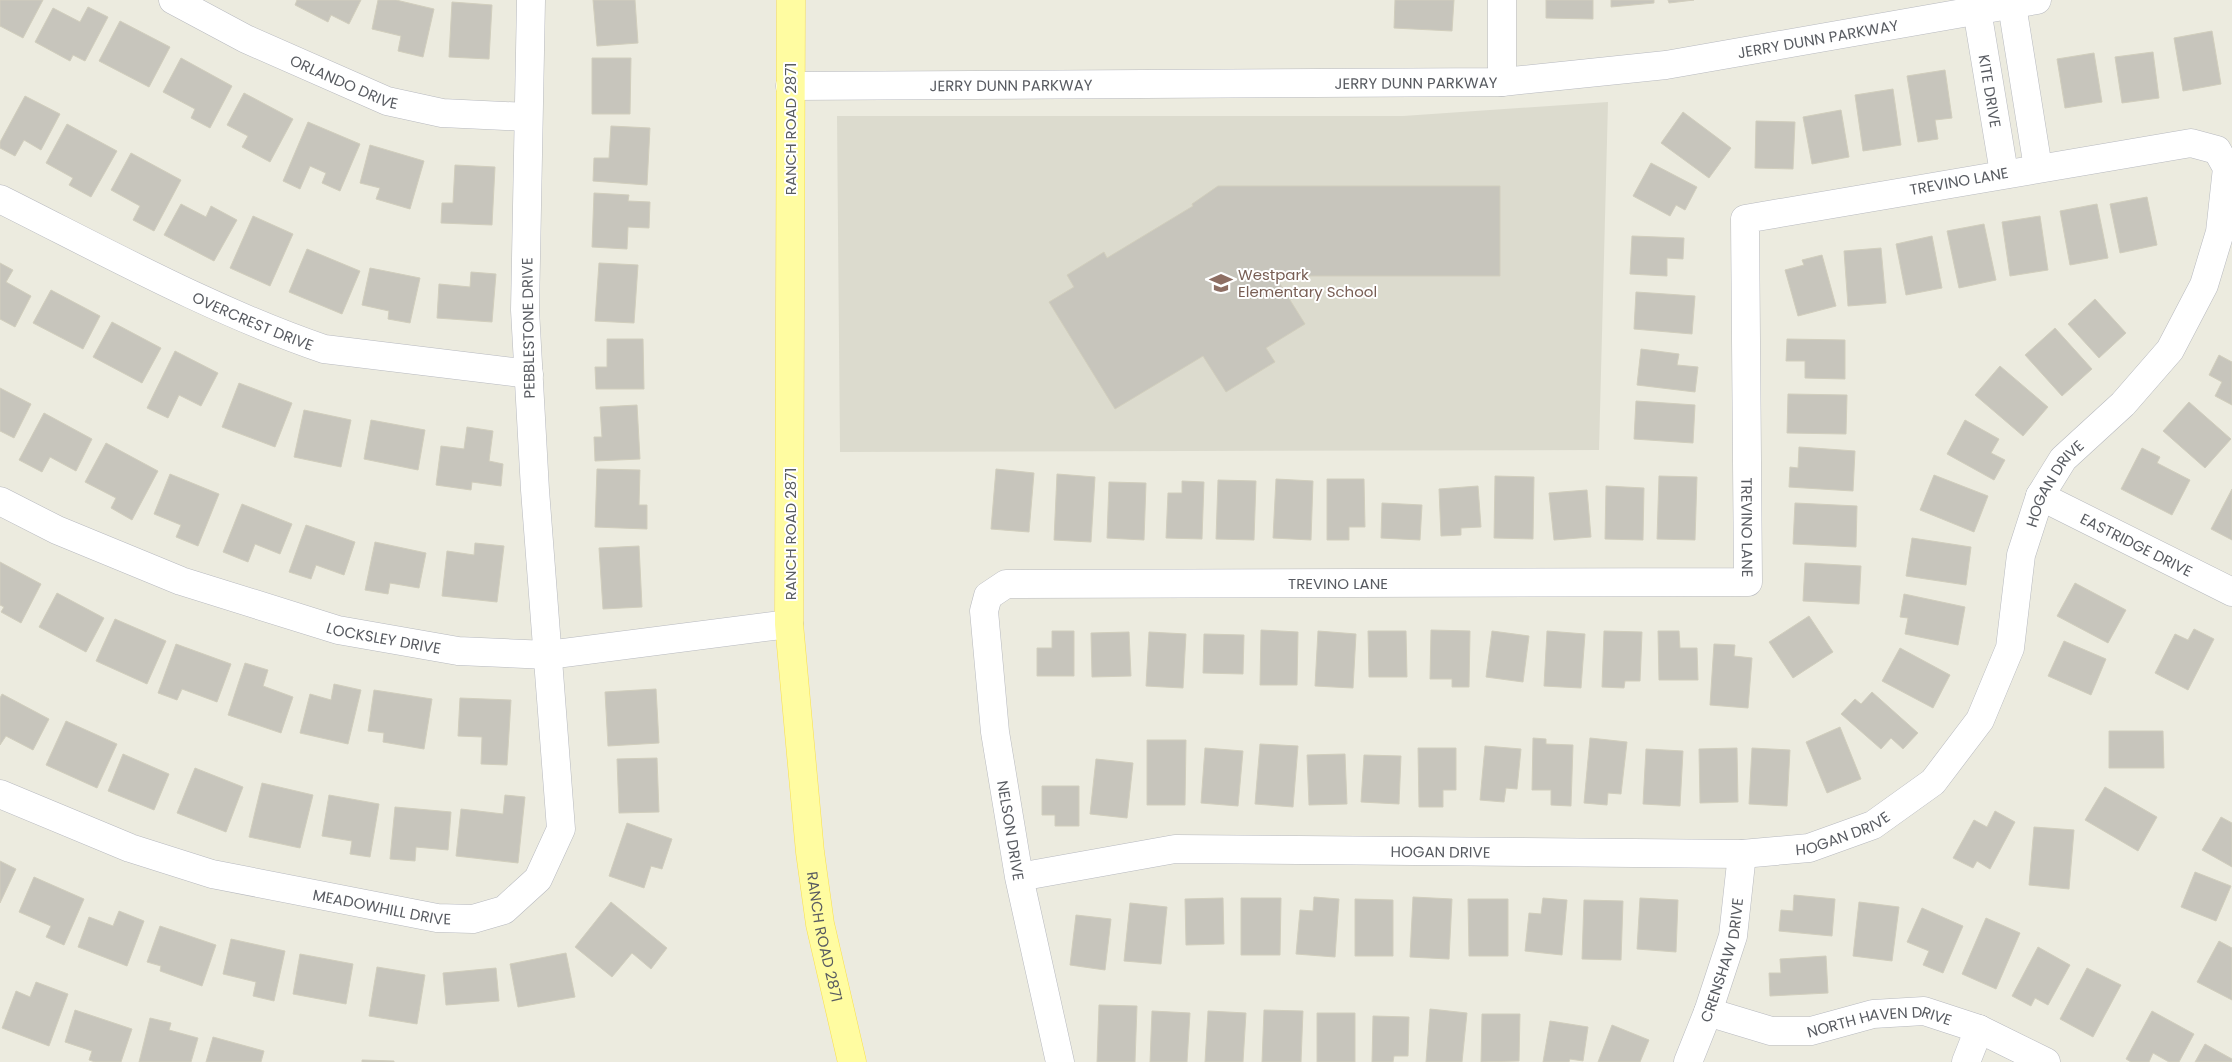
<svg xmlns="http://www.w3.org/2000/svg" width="2232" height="1062" font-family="Poppins,sans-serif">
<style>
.education{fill:#dcdbce}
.building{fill:#c7c5bc;stroke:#d1cebd}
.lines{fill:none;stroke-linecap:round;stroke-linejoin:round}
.minor-casing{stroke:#b7b9bf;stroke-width:29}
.major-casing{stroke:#f9df4c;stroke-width:29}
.minor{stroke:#fff;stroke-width:28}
.major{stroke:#fffca1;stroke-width:28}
.labels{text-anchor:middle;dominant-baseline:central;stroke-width:4;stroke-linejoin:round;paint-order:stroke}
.street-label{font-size:15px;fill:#585b61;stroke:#fff}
.education-label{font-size:15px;fill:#785e54;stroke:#fff;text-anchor:start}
</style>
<rect width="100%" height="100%" fill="#ecebdf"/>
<path class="education" d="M1608,102L1599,450L840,452L837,116H1403Z"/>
<path class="building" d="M0,0H43L23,38L0,26Z
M297,0H361L349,24L331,15L328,22L295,5Z
M378,0H396L434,9L423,57L398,51L401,36L372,29Z
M593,0H635L638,43L597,46Z
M1395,0H1454L1452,31L1394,28Z
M1546,0H1593V19L1546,18Z
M1611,0H1654V3L1611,7Z
M1668,0H1694L1669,3Z
M452,2L492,5L489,59L449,57Z
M88,7L108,17L85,61L73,55L70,61L35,42L53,8L80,22Z
M120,21L170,47L149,87L99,61Z
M2212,31L2221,84L2183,91L2174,38Z
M2153,52L2159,98L2122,103L2115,57Z
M2094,53L2102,102L2065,108L2057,59Z
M181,58L232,86L210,128L191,118L195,109L163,92Z
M592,58H631L630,114H592Z
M1945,70L1952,118L1935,120L1938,139L1918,142L1907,76Z
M1893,89L1901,145L1863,151L1855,95Z
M244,93L293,119L270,162L242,147L248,136L227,125Z
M25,96L60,114L41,150L24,140L15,156L0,148V142Z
M1841,110L1849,157L1812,164L1803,117Z
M1683,112L1731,148L1709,178L1661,143Z
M1756,121L1795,122L1793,169L1755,168Z
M308,122L360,144L340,191L322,183L326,173L310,166L300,189L283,181Z
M67,124L117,151L91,197L69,185L73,178L46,163Z
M611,126L650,128L647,185L593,181L594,158H609Z
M370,145L424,161L410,209L376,199L380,188L360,183Z
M131,153L181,180L154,231L133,220L140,206L111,190Z
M1651,163L1697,187L1685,210L1676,205L1670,216L1633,196Z
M455,165L495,167L492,225L441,223L442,203H453Z
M1218,186H1500V276H1275L1305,324L1266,348L1275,362L1226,392L1203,356L1115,409L1049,302L1074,287L1067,275L1104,252L1107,258L1193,206L1192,204Z
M594,193L629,195L628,201L650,202L649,228L628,227L627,249L592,247Z
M2147,197L2157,245L2120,253L2110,204Z
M181,204L206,217L211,206L237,220L214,261L164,235Z
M2097,204L2108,258L2070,265L2060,211Z
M253,216L293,234L270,286L230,268Z
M2040,216L2048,270L2010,276L2002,222Z
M1984,224L1996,280L1959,288L1947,231Z
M1632,236L1684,238L1683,259L1667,258V276L1630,274Z
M1932,236L1942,288L1906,295L1896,244Z
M1881,248L1886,303L1848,306L1844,251Z
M307,249L360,271L342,314L289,292Z
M1822,255L1836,306L1798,316L1785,270L1804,265L1802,260Z
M0,263L13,270L6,282L31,296L15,327L0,319Z
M599,263L638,265L634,323L595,321Z
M370,268L420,278L410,323L388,319L389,311L362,305Z
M471,272L496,274L492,322L437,318L439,284L470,287Z
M51,290L100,316L83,349L33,323Z
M1636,292L1695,296L1692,334L1634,329Z
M2095,299L2126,333L2099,358L2068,324Z
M112,322L161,348L142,383L93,357Z
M2055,328L2092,369L2062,396L2025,355Z
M607,339H643L644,389H596L595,367H607Z
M1787,339L1845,340V379L1805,378V361H1786Z
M1641,349L1679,354L1677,365L1698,367L1695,392L1637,385Z
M175,351L218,373L201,406L179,395L168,418L147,408Z
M2219,355L2232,362V405L2215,396L2222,382L2209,375Z
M2000,366L2048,407L2023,436L1975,395Z
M239,383L292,403L275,447L222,427Z
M0,388L31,404L14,438L0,431Z
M1788,394L1847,395L1846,434L1787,433Z
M1636,401L1695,405L1693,443L1634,439Z
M2189,402L2231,439L2205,468L2163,431Z
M637,405L640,459L595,461L594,437H602L600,407Z
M304,410L351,420L341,467L294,457Z
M44,413L92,439L76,471L50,457L42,472L19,460Z
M371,420L425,430L418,470L364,459Z
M1965,420L1999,439L1991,453L2005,460L1994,480L1947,454Z
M467,427L493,431L489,461L503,464L501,486L472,482L471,490L436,485L441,446L464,449Z
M106,443L158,471L132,520L111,508L116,498L85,482Z
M1799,447L1855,451L1853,491L1789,487L1790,467L1798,468Z
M2142,448L2160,457L2157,463L2190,480L2172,515L2121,489Z
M597,469L640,470L639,505H647V529L595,527Z
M996,469L1034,473L1029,532L991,529Z
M170,474L219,494L198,546L176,537L181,525L154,514Z
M1057,474L1095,477L1091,542L1054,540Z
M1934,475L1988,496L1974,532L1920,510Z
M1495,476L1534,477L1533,539L1494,538Z
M1659,476L1697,477L1695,540L1657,539Z
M1276,479L1313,481L1311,540L1273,538Z
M1327,479H1364L1365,527H1349V540H1327Z
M1218,480L1256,481L1254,540L1216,539Z
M1182,481L1204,482L1202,539L1166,538L1168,493H1182Z
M1109,482L1146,483L1144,540L1107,538Z
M1478,486L1481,527L1461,528V535L1441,536L1439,489Z
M1606,486L1644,488L1643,540L1605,539Z
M2232,489V540L2211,529Z
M1587,490L1591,537L1554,540L1549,493Z
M1382,503L1422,505L1420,540L1381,538Z
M1795,503L1857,506L1856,547L1793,544Z
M242,504L292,524L280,554L255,544L248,562L223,552Z
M306,525L355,542L344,575L316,565L311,579L289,572Z
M1912,538L1971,547L1966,585L1906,576Z
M375,542L426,553L419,588L390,583L388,594L365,590Z
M475,543L504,546L497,602L442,596L447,551L474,555Z
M639,546L642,607L603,609L599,548Z
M0,562L41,584L21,623L1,612L4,607L0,605Z
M1805,563L1861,566L1859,604L1803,601Z
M2075,583L2126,610L2108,643L2057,616Z
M57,593L104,618L86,652L39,627Z
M1904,594L1965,607L1958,645L1905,634L1908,618L1900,617Z
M1809,616L1833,652L1793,678L1769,642Z
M115,619L166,641L147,684L96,661Z
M2194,629L2214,639L2188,690L2155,673L2175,634L2188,640Z
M1261,630L1298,632L1297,685H1260Z
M1431,630L1470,631L1469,687H1452V679H1430Z
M1052,631H1074V676H1037V648H1052Z
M1318,631L1356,634L1353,688L1315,686Z
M1368,631H1406L1407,677H1369Z
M1492,631L1529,636L1523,682L1486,677Z
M1547,631L1585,634L1581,688L1544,686Z
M1604,631L1642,632L1640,681H1625L1624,688L1602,687Z
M1658,631H1679L1680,648H1697L1698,680H1659Z
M1129,632L1131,676L1092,677L1091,633Z
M1149,632L1186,634L1183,688L1146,686Z
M1204,634L1244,635L1243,674L1203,673Z
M2064,641L2106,659L2091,695L2048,676Z
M176,644L231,664L217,702L182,689L177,700L158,693Z
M1714,644L1735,645L1734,656L1752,658L1748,708L1710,705Z
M1900,648L1950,675L1933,708L1882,681Z
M245,663L268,670L263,686L293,697L281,733L228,715Z
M334,684L361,690L348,744L300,733L310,694L331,700Z
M656,689L659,743L608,746L605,692Z
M374,690L432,699L424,749L383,742L384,733L368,731Z
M1872,692L1918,733L1903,749L1891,738L1881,749L1841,714L1855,699L1861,704Z
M2,694L49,719L33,750L6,736L0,745V698Z
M460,698L511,700L507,765L481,764L482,737L458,736Z
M66,721L117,744L97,788L46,765Z
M1840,727L1861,779L1827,793L1806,742Z
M2109,731H2163L2164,768H2109Z
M1533,738L1546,739V744L1573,745L1571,806L1551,805V790H1532Z
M1590,738L1627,742L1621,794L1608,793L1607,805L1584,803Z
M1147,740H1186L1185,805H1147Z
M1260,744L1298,746L1293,807L1255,804Z
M1485,746L1521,749L1517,789L1506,788L1504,802L1480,800Z
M1205,748L1243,751L1238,806L1201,803Z
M1418,748H1456V790H1443V807H1419Z
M1737,748L1738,802L1700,803L1699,749Z
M1752,748L1790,750L1787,806L1749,804Z
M1646,749L1683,751L1680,806L1643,804Z
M123,754L169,774L154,810L108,791Z
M1345,754L1347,804L1309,805L1307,755Z
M1364,755L1401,756L1399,804L1361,802Z
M657,758L659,812L619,813L617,759Z
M1096,759L1133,763L1127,818L1090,814Z
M195,768L243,787L226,832L177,813Z
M262,783L313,795L300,848L249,837Z
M1042,786H1079V826H1055V815H1042Z
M2105,787L2157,817L2138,851L2085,820Z
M329,795L379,804L370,857L350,854L352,841L322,836Z
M505,795L525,797L518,863L456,856L461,809L503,814Z
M395,807L451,812L448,850L416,847L415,861L390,859Z
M1995,811L2015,822L1990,869L1977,861L1973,868L1953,858L1974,820L1987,827Z
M2221,817L2232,823V867L2202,850Z
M627,823L672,839L662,869L651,866L644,888L609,876Z
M2034,827L2074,830L2069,889L2029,885Z
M0,861L16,869L0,903Z
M2195,872L2231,886L2216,921L2181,907Z
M34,877L84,899L64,945L46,937L51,926L19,912Z
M1794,895L1835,899L1832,936L1779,931L1781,910L1793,911Z
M1314,897L1339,899L1335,957L1296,954L1300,910L1313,911Z
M1413,897L1452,899L1449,959L1410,957Z
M1223,898L1224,944L1186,945L1185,899Z
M1241,898H1281L1280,955H1241Z
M1543,898L1567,900L1562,955L1525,951L1529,913L1541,914Z
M1640,898L1678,900L1676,952L1637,949Z
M1355,899L1393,900V956H1355Z
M1468,899H1508V956H1469Z
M1584,900L1623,901L1621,960L1582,959Z
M611,902L667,948L651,969L632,953L612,977L575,947Z
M1859,902L1899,907L1892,961L1853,956Z
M1130,903L1167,907L1161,964L1124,961Z
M1922,908L1963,926L1943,973L1923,965L1929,951L1907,942Z
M119,911L144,921L127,966L78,947L89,917L113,926Z
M1076,915L1111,919L1105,970L1070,965Z
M1986,918L2020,933L1996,989L1962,974Z
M160,926L216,945L202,986L160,971L161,966L147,962Z
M231,939L285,951L274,1001L253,996L256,982L223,974Z
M2219,941L2232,948V1000L2197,982Z
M2038,947L2070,965L2048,1005L2035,998L2031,1006L2012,996Z
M566,953L575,997L518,1007L510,964Z
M300,954L353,964L346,1004L293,994Z
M1826,956L1828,993L1770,996L1769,973H1781L1780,959Z
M377,967L425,975L417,1024L369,1016Z
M496,968L499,1001L446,1005L443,973Z
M2087,968L2121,985L2093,1037L2060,1019Z
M36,982L68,994L49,1046L2,1028L16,991L30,997Z
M1099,1005L1137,1006L1135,1062H1097Z
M1430,1009L1467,1013L1462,1062H1426Z
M75,1010L132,1029L121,1062H95L89,1060L92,1051L65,1042Z
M1264,1010L1303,1011L1301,1062H1262Z
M1152,1011L1190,1013L1187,1062H1150Z
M1208,1011L1246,1013L1243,1062H1205Z
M2152,1011L2194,1034L2179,1062H2169L2153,1053L2149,1062H2131L2126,1059Z
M1317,1013H1355V1062H1317Z
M1482,1014H1520L1519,1061L1481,1062Z
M1373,1016L1409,1017L1408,1056H1394L1393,1062H1372Z
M150,1018L171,1023L169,1030L198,1038L191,1062H139Z
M1550,1021L1588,1027L1583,1061L1570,1059L1569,1062H1543Z
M1612,1025L1649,1040L1640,1062H1598Z
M213,1037L264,1051L261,1062H206Z
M2205,1044L2232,1059V1062H2195Z
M362,1060L394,1061V1062H362Z"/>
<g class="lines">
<defs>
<g id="minor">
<path id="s1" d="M173,0L246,39L387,101L442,113L528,117"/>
<path d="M2012,5L2038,168"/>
<path id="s2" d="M1977,10L2004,173"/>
<path d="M1502,82V0"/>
<path id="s3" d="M790,86L1502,82L1666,65L2037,0"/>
<path id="s4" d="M0,199C106,252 213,311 324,349L529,374"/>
<path id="s5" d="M2040,496L2232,592"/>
<path id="s6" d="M0,501L57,530L181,581L338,630L458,651L548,655L789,624"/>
<path id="s7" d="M0,794L130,848L212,874L437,918L473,919L504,910L538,879L561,829L535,490L525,310L531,0"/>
<path id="s8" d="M1019,877L1175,849L1742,854L1809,848L1873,825L1933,782L1980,720L2010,648L2021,555L2040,496L2063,459L2123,404L2170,350L2204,285L2220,232L2227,168L2217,150L2191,143L1745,219L1748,582L1006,584L988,596L984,611L995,732L1019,877L1060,1062"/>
<path id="s9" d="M1708,1012L1771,1031H1811L1873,1014L1924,1011L1979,1029L2046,1062"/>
<path id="s10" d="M1688,1062L1708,1012L1733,936L1742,854"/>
<path d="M1966,1062L1979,1029"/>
</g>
<g id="major">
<path id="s11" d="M791,0L789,624L810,852L820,924L852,1062"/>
</g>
</defs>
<use href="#minor" class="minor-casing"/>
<use href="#major" class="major-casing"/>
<use href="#minor" class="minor"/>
<use href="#major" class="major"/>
</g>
<defs>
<symbol id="school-bare" viewBox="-9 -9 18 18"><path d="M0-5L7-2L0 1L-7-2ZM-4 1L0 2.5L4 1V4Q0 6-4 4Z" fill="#8d6e63" stroke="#fff" stroke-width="2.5" paint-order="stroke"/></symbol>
</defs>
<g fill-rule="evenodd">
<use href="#school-bare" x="1205" y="267" width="32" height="32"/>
</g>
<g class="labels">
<g class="street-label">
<text stroke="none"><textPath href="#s3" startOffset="1031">JERRY DUNN PARKWAY</textPath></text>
<text stroke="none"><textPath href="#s1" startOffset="190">ORLANDO DRIVE</textPath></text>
<text stroke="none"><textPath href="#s3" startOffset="626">JERRY DUNN PARKWAY</textPath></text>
<text stroke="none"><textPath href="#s3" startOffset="221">JERRY DUNN PARKWAY</textPath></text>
<text stroke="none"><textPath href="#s2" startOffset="82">KITE DRIVE</textPath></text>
<text transform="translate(790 129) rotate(-90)">RANCH ROAD 2871</text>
<text transform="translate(1959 181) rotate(-10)">TREVINO LANE</text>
<text stroke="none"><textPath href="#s4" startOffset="281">OVERCREST DRIVE</textPath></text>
<text transform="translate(528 328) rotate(-91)">PEBBLESTONE DRIVE</text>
<text stroke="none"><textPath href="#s8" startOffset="1264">HOGAN DRIVE</textPath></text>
<text stroke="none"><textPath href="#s8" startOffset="2444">TREVINO LANE</textPath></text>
<text transform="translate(790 534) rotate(-90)">RANCH ROAD 2871</text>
<text stroke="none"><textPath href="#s5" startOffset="108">EASTRIDGE DRIVE</textPath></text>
<text x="1338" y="583">TREVINO LANE</text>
<text stroke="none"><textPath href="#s6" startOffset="409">LOCKSLEY DRIVE</textPath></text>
<text stroke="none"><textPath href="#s8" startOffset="3499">NELSON DRIVE</textPath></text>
<text stroke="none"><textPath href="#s8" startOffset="829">HOGAN DRIVE</textPath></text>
<text stroke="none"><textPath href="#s8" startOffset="424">HOGAN DRIVE</textPath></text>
<text stroke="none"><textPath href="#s7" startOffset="400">MEADOWHILL DRIVE</textPath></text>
<text stroke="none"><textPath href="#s11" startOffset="939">RANCH ROAD 2871</textPath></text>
<text stroke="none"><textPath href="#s10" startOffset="108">CRENSHAW DRIVE</textPath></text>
<text stroke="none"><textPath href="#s9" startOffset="176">NORTH HAVEN DRIVE</textPath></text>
</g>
<g class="education-label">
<text x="1238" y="274">Westpark<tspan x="1238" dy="17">Elementary School</tspan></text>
</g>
</g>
</svg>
